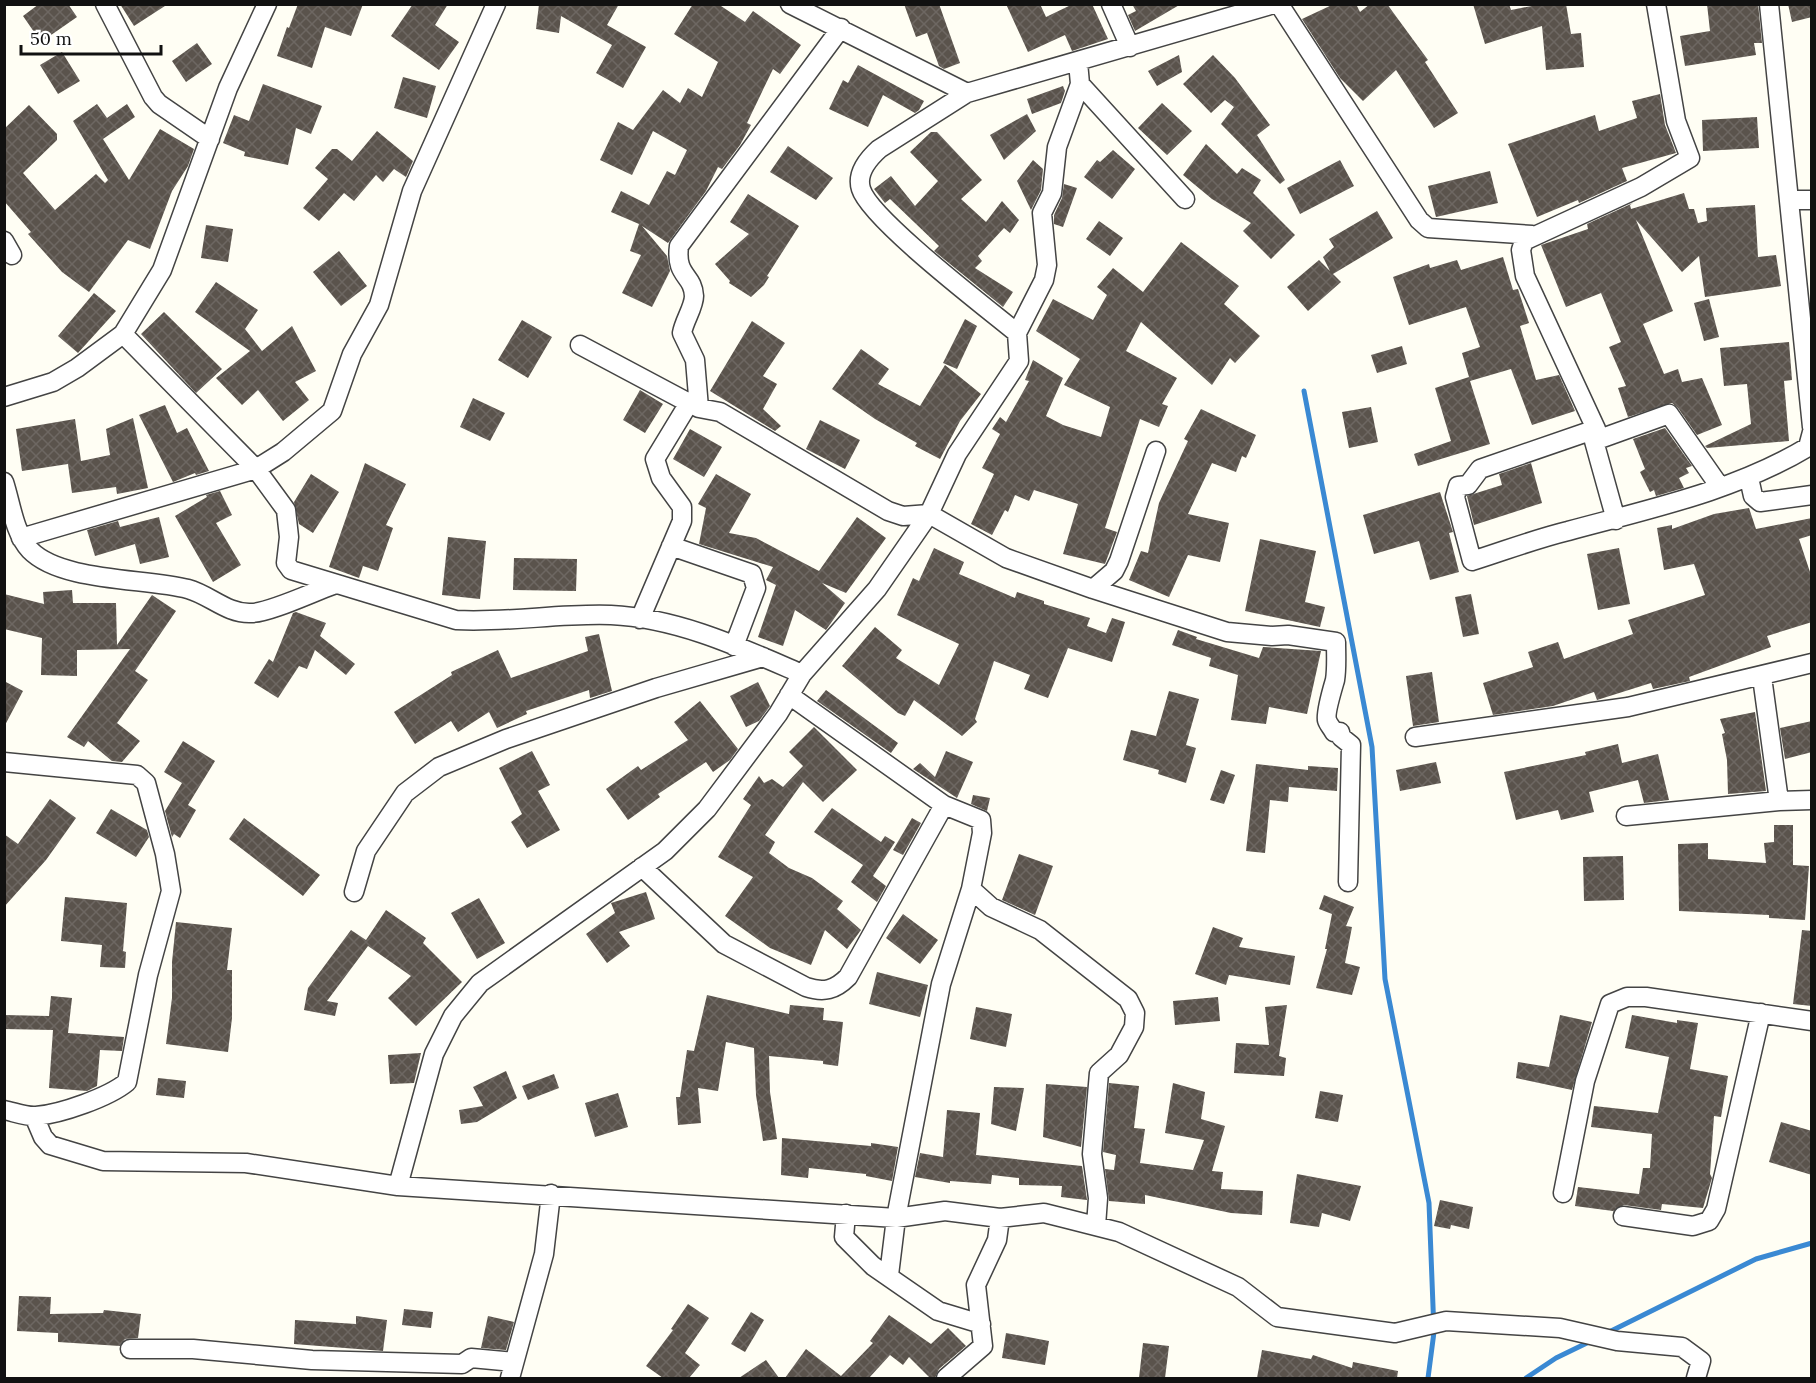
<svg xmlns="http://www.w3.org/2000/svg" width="1816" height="1383" font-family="Lora,serif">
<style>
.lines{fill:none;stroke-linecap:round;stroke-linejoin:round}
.stream{stroke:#3a89d3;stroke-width:5}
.building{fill:url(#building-cross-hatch)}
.minor-casing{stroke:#444;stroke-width:21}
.minor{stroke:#fff;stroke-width:18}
</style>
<defs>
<pattern id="building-cross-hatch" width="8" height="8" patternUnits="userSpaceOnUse" patternTransform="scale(1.5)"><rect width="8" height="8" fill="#5a534c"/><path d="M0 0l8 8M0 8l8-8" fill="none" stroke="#6d6762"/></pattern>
</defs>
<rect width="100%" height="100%" fill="#fffef4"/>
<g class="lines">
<path class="stream" d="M1304,391L1372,747L1385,979L1429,1203L1434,1332L1428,1378
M1605,1334L1756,1259L1812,1243
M1526,1378L1556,1358L1591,1341"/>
</g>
<path class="building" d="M39,4H68L77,17L41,42L23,16Z
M120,4H168L134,26Z
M298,4H363L351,36L325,27L312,68L277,56L287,27L289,28Z
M413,4H448L435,25L459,42L439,70L391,36Z
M539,4H619L607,25L646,47L623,88L596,73L612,45L561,16L559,33L536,29Z
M693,4H718L745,22L753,11L801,45L780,74L773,69L747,123L751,125L740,145L722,169L718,167L706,191L668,243L642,226L667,256L670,271L652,307L622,293L641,255L630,251L639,224L611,212L621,191L649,205L667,171L675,175L687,150L653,131L632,175L600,160L618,122L633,130L663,90L680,103L688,88L702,97L718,62L674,34Z
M904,4H939L960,63L944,69L939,66L927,33L916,37Z
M1006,4H1040L1046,17L1073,4H1092L1108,39L1072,51L1065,35L1028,52Z
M1132,4H1181L1135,31L1128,15L1136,11Z
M1334,4H1356L1360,12L1370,4H1387L1428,60L1425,62L1458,113L1434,128L1396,70L1363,101L1340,78L1302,19Z
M1473,4H1509L1511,10L1542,4H1566L1571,34L1581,33L1584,67L1546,70L1542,26L1485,44Z
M1707,4H1758L1762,43H1754L1756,55L1685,66L1680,36L1710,31Z
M1788,4H1812V17L1792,22Z
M197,43L212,64L186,82L172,61Z
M62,52L80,81L58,94L40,65Z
M1179,55L1182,72L1157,86L1148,71Z
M1213,55L1235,78L1270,125L1257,135L1285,180L1280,184L1221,124L1234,107L1225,100L1211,113L1183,84Z
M858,65L924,101L919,110L915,113L883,95L868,127L829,109L843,80L848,83Z
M403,77L436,86L427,118L394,108Z
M263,84L322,106L311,134L296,128L288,165L244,156L245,152L223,143L234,115L249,121Z
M1063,86L1065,91L1061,103L1032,114L1027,99Z
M1660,94L1665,125L1676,153L1622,168L1627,181L1579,203L1578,200L1537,217L1508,144L1595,115L1599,131L1637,118L1632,101Z
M1162,103L1192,131L1167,155L1138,128Z
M97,104L107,118L127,104L135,117L103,139L129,180L160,129L194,149L188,166L172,191L150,249L128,240L89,292L62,272L28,234L31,232L4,201V129L29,105L57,134V140L23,173L55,210L96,174L105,183L108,180L73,121Z
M1027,114L1036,131L1004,160L990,135Z
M1757,117L1759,148L1703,151L1702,120Z
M377,131L413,161L406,177L394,169L383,182L376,175L354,201L344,193L319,221L303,208L328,179L315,168L332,149H337L352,161Z
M931,132H937L982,180L961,199L986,222L1002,201L1019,220L1010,233L1004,228L978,256L982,261L975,268L1013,292L1003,307L934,251L939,246L890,199L885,203L874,189L891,176L915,206L938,181L910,152Z
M1206,144L1237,174L1242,168L1261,180L1253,193L1295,235L1271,259L1243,231L1251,223L1212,199L1183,175Z
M788,146L833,178L816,200L770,172Z
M1113,150L1135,169L1112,199L1084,177L1097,160L1100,162Z
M1033,160L1043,169L1041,190L1031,210L1017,181Z
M1340,160L1354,186L1300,214L1287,188Z
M1490,171L1498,203L1436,217L1428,186Z
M1064,184L1077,188L1063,227L1054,224V215L1062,198Z
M1684,193L1689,209H1694L1698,223L1707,221L1706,208L1755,205L1758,257L1776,255L1781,286L1705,297L1699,256L1682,272L1636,220L1673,311L1643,324L1664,374L1678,369L1682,382L1702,378L1722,425L1697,435L1678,408L1672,403L1628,417L1618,388L1626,386L1609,347L1621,342L1601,293L1566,307L1541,245L1588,229L1587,224L1633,203L1630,205L1631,209Z
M748,194L799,226L767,276L769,277L764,285L751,297L729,283L730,281L715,264L749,234L730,222Z
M1377,211L1393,238L1333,274L1341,282L1308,311L1287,287L1319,260L1330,271L1323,257L1334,247L1329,239Z
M1099,221L1123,238L1110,256L1086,239Z
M206,225L233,229L228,262L201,258Z
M1181,242L1239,286L1224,304L1260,336L1235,363L1230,358L1212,385L1141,322L1126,351L1177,378L1162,404L1168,406L1159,427L1140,419L1105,528L1117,532L1105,564L1063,554L1078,504L1034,490L1029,501L1015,495L1008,512L1005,510L992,535L971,524L994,474L982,468L1000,434L992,429L1000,417L1006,422L1029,381L1025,380L1033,360L1063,378L1046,416L1063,425L1101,437L1110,407L1064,385L1080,359L1036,331L1053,299L1093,320L1107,295L1097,287L1113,268L1143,292Z
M339,251L367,286L341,306L313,272Z
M1503,257L1513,290L1518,289L1529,323L1520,326L1536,380L1559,375L1575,411L1532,425L1511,369L1470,381L1490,444L1418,466L1414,454L1451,441L1435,388L1469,377L1462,353L1480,347L1466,307L1409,325L1393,277L1429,264L1430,268L1457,260L1461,270Z
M216,282L258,310L245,329L262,351L292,326L316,371L295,382L309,400L283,421L258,390L242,405L216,378L250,351L195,312Z
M94,293L116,311L78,353L58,336Z
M1709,299L1719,337L1704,341L1694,303Z
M164,312L222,369L196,393L141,334Z
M965,319L977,326L957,369L943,363Z
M522,320L552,337L528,378L498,360Z
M752,321L785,343L763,376L777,384L763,409L781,426L775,431L710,391Z
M1789,342L1792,380L1784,381L1789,441L1707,448L1705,446L1751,424L1747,384L1724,386L1720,348Z
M1402,346L1407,364L1377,373L1371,355Z
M861,349L889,369L878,384L920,406L945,365L981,394L960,421L940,459L915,446L917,443L875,419L832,389Z
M640,390L663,404L645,433L623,420Z
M473,398L505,413L490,441L460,427Z
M165,405L177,433L187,428L209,471L196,475L195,473L173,482L139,415Z
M1371,407L1378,442L1349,448L1342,412Z
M1201,409L1256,435L1246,458L1242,456L1236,472L1212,463L1188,514L1229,523L1220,562L1188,555L1169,597L1129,580L1141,551L1148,553L1159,503L1188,441L1184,439Z
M133,418L148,488L117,494L116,487L72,493L68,464L22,471L16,429L75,419L81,461L110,455L106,429Z
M820,420L860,440L845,469L806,449Z
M1665,428L1692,466L1686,468L1689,473L1679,478L1684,488L1656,496L1654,490L1650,492L1640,472L1645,469L1633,439Z
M690,429L722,447L704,477L673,459Z
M365,463L406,484L386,525L393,528L378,571L363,566L359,578L329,567Z
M1531,463L1542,503L1474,525L1467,496L1502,485L1499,474Z
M311,474L339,492L313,533L299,524L294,502Z
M716,474L751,494L729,533L756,538L819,571L857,517L886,538L846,593L822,583L845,603L826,630L795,610L783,646L758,637L776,585L766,580L773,567L699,544L706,508L698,504Z
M220,491L232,515L216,523L241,565L213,582L175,516L207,497L206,495Z
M1440,492L1453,532L1449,533L1459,572L1430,580L1419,541L1374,554L1363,515Z
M1749,508L1756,529L1812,518V535L1799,539L1812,578V622L1767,636L1771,647L1689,677L1690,681L1653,689L1651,683L1597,700L1594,692L1553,706L1493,715L1483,683L1533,667L1528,652L1558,642L1564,659L1633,634L1628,620L1705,595L1694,564L1664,570L1657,528L1672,525V529L1714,514Z
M159,517L169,557L140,564L135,544L95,556L87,530L118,521L120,527Z
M448,537L486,541L480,599L442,595Z
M1260,539L1316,551L1305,602L1325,607L1320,627L1245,611Z
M934,548L964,562L959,574L1015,598L1017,592L1044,601V604L1090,618L1087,626L1106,633L1112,618L1125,622L1112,662L1068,648L1048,698L1024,689L1030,675L994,661L975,719L977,722L962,736L914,700L905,716L898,713L842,666L875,627L902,650L896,658L939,685L959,644L897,615L913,578L919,581Z
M1619,548L1630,604L1598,610L1587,554Z
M514,558L577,559L576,591L513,590Z
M72,590L73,603H116L117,645L152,595L176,611L135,671L148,680L117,723L140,741L122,762L112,761L88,741L84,747L67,737L130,649L77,650V676L41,675L42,638L4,629V594L44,604L43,592Z
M1471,594L1479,634L1463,637L1455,597Z
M296,612L326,623L320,636L355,664L346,675L315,650L307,669L299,666L278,698L254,683L269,659L273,662L293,613Z
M1178,630L1197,637L1196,639L1259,658L1263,647L1321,651L1307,714L1269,707L1266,724L1231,720L1238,675L1209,666L1211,658L1172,645Z
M599,634L612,691L590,698L589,690L526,711L527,714L497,728L489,712L458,732L451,721L415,744L394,712L452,675L451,672L498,650L511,678L588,651L585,637Z
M1432,672L1439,722L1413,726L1406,676Z
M4,681L23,691L4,727Z
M758,682L770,706L759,721L746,727L730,696Z
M826,690L898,743L891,753L817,701Z
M1169,691L1199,699L1186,745L1196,748L1186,783L1158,774L1159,770L1123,760L1131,730L1156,736Z
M700,701L738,749L730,760L713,772L706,762L658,794L660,797L628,820L606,789L638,766L641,770L688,740L674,722Z
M1755,712L1766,791L1728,794L1727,760L1722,734L1725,733L1720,719Z
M1812,721V752L1785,759L1780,728Z
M814,727L857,770L823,802L803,782L765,835L775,842L769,853L789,868L812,878L843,901L837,909L861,930L847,949L825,930L811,965L770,948L725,916L753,877L718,857L751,805L743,799L759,776L764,783L772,779L783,787L803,766L789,752Z
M183,741L215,761L188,805L196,810L180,838L174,834L172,837L165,811L182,783L164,772Z
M1618,744L1622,763L1658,754L1669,800L1644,803L1638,780L1589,792L1594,812L1561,820L1558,810L1516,820L1504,772L1586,755L1585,752Z
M532,751L550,785L538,791L560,830L527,848L511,822L522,814L499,768Z
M946,751L973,762L957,798L913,769L920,763L935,777Z
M1436,762L1441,783L1400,791L1396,770Z
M1256,764L1308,770V766L1338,768L1337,791L1289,787L1288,802L1270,800L1265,853L1246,851Z
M1221,770L1235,775L1224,804L1210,800Z
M973,795L990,798L987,811L971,804Z
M50,799L76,818L46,860L4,907V834L18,844Z
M832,808L881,842L885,836L895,842L873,876L886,886L877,902L851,882L863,865L814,832Z
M111,809L147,830L149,837L136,857L96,833Z
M244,818L320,875L303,896L229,839Z
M912,818L921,823L903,855L893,850Z
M1774,825H1793V865L1809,866L1805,920L1769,918V915L1679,911L1678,844L1708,843V859L1766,863L1764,843L1774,842Z
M1019,854L1053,866L1035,915L1002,900Z
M1623,856L1624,900L1584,901L1583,857Z
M646,892L655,919L619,932L630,946L607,963L586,934L615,913L611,903Z
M1324,895L1354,907L1346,926L1352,927L1345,963L1360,967L1352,995L1316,988L1327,949H1325L1332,914L1319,909Z
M65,897L127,903L123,951L126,952L125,968L100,967L102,945L61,941Z
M479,898L505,943L477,959L451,913Z
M386,910L426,938L423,943L462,982L416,1026L388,998L411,976L368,946L327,1001L338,1003L335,1016L304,1010L308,988L351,930L366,940Z
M903,914L938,940L920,964L886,938Z
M176,922L232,928L227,970H232V1018L228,1052L166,1044L172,998V962Z
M1213,927L1243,938L1239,947L1295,956L1290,985L1229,975L1226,985L1195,974Z
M1802,930L1812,931V1006L1793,1004Z
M877,972L928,985L920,1017L869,1004Z
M707,995L789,1014L790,1005L824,1008L823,1020L843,1022L838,1066L823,1064V1061L769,1056L770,1092L777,1139L763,1141L756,1095L754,1048L726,1042L718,1091L698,1088L701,1123L678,1125L676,1097H680L687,1050L694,1051Z
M51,996L72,998L68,1033L124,1037L122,1051L100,1050L97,1086L87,1091L49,1088L53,1030L4,1029V1015L49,1016Z
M1218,997L1220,1021L1175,1025L1173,1001Z
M1287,1005L1279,1056L1286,1058L1284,1076L1234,1073L1236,1043L1269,1045L1265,1007Z
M976,1007L1012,1014L1006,1047L970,1039Z
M1560,1015L1592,1022L1572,1090L1516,1078L1518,1062L1549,1067Z
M1632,1015L1677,1023V1020L1698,1023L1690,1069L1728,1076L1721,1117L1714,1116L1710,1174L1712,1178L1703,1208L1662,1204L1661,1210L1624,1205L1613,1211L1575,1206L1578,1187L1639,1194L1643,1168H1650L1652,1134L1591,1127L1594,1106L1658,1113L1669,1057L1625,1048Z
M421,1053L414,1083L390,1084L388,1055Z
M506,1071L517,1098L477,1122L461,1124L459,1110L483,1106L473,1087Z
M554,1074L559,1088L528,1100L522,1086Z
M158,1078L186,1081L184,1098L156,1095Z
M1109,1083L1139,1086L1134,1128L1145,1129L1140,1163L1193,1170L1204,1140L1165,1133L1173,1083L1205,1092L1201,1119L1225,1126L1212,1171L1223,1172L1221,1189L1263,1191L1262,1215L1231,1213L1145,1195V1204L1109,1201L1105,1169L1114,1170L1116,1155L1103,1152Z
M1046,1084L1087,1087L1081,1147L1043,1137Z
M994,1087L1024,1088L1016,1131L991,1124Z
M1320,1091L1343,1095L1338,1122L1315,1118Z
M618,1093L628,1127L595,1137L585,1103Z
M947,1110L980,1113L976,1155L1082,1166L1087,1200L1061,1197L1062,1186L1019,1185V1178L992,1175L991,1184L950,1181V1183L915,1177L920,1153L943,1157Z
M1781,1122L1812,1131V1175L1769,1162Z
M782,1138L871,1146V1143L898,1147L892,1181L866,1176V1174L809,1168L808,1178L781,1175Z
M1297,1174L1361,1186L1350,1221L1322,1213L1319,1227L1290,1223Z
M1440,1200L1473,1207L1469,1229L1451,1225L1450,1229L1434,1226Z
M19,1296L51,1297L50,1314L103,1313L104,1310L141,1314L138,1338L125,1339L120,1346L58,1342V1333L17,1331Z
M688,1304L709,1318L685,1353L700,1365L689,1378H663L646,1366L673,1330L671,1329Z
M404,1309L433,1312L431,1328L402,1325Z
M751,1312L764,1320L745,1352L731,1344Z
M889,1315L931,1344L948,1328L966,1346L939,1369L935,1378H930L909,1357L903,1365L890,1355L869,1378H785L806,1349L841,1376L873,1343L870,1341Z
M356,1316L387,1320L383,1351L294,1344L295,1320L356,1324Z
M488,1316L514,1322L506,1350L481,1348Z
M1006,1333L1049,1341L1045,1365L1002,1358Z
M1143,1343L1169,1346L1165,1378H1139Z
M1262,1350L1311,1359L1313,1355L1352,1368L1353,1362L1398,1371L1397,1378H1257Z
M766,1360L779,1378H739Z"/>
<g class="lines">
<defs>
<path id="minor" d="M105,4L153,97L159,104L210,139
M790,4L967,93
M1111,4L1130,47
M1279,4L1419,220L1428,228L1532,235
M1656,4L1676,121L1690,158L1641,187L1524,241L1521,250L1525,276L1596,429L1480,469L1468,485L1458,486L1455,497L1472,561C1504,551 1535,539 1568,531C1649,509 1735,491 1808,447L1812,432
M1769,4L1812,427
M1080,84L1185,199
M1789,200H1812
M4,241L12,255
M1017,333C988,309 870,219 861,189C856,173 868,159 879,149L967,93L1274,4
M123,334L256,469L286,510L289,537L286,563L291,570L456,620C508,623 559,613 611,615C678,618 742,648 802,674
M580,345L689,403
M4,397L53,382L77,368L123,334L162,270L228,88L267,4
M699,408L695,360L682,333C684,321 694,307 694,296C693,274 675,277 679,246L841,28
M1596,431L1594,441L1616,520
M1594,441L1669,414L1720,487
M1749,478L1753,496L1760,502L1812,495
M4,482C11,503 14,533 30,550C61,582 145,578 188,589C210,595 227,614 251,613C269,613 313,592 333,585
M21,538L256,469L283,452L332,411L352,354L379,305L412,191L496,4
M671,546L752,574L756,588L734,646
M1093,589L1114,571L1119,561L1156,451
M640,619L682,521V507L661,478L655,459L689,403L699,408L720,412L888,511L903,516L929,514L1006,558L1093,589L1227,632L1272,636L1288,635L1336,642C1336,654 1337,668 1335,680C1333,687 1325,713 1327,720C1328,724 1332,728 1334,732H1340L1341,737L1351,745L1348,882
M1762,677L1779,801
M789,695L944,805L981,820L982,833L971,889L941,984L896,1218L889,1275
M1415,737L1628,707L1812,663
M4,762L137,775L146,783L165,854L171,891L148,975L127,1082C109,1097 61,1114 36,1116C27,1117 14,1112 4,1110
M1626,816L1779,801L1812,800
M642,867L724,944L806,987C824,993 835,990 848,977L944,805
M971,889L991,907L1040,930L1128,999L1135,1013L1134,1027L1119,1055L1099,1073L1092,1154L1098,1198L1096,1226
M354,892L366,851L405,793L439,767L506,739L656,688L763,657
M34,1116L43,1137L50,1145L103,1161L246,1163L398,1186L896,1218L945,1211L1000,1218L1044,1213L1064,1218L1119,1232L1238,1287L1277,1317L1395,1333L1446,1321L1560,1328L1617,1341L1682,1347L1701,1361L1696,1378
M398,1186L434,1054L453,1016L480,983L665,851L707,809L778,714L802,674L877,589L929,514L957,454L1019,361L1017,333L1044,280L1047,265L1042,213L1052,193L1057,147L1080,84L1078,62
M1563,1193L1585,1081L1610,1004L1627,997H1646L1812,1021
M846,1214L844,1237L873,1266L938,1311L981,1324
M1623,1216L1693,1226L1709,1221L1716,1209L1761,1013
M130,1349H193L312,1360L462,1364L471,1358L514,1362
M510,1378L544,1254L551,1194
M946,1378L983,1346L976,1285L997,1240L1000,1218"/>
</defs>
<use href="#minor" class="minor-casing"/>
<use href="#minor" class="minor"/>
</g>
<rect width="1816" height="1383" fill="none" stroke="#111111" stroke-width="12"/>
<path d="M21 45v9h140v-9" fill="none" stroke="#111111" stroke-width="3"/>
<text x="30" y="45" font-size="18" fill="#111111" stroke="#ffffff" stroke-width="4.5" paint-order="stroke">50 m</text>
</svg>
